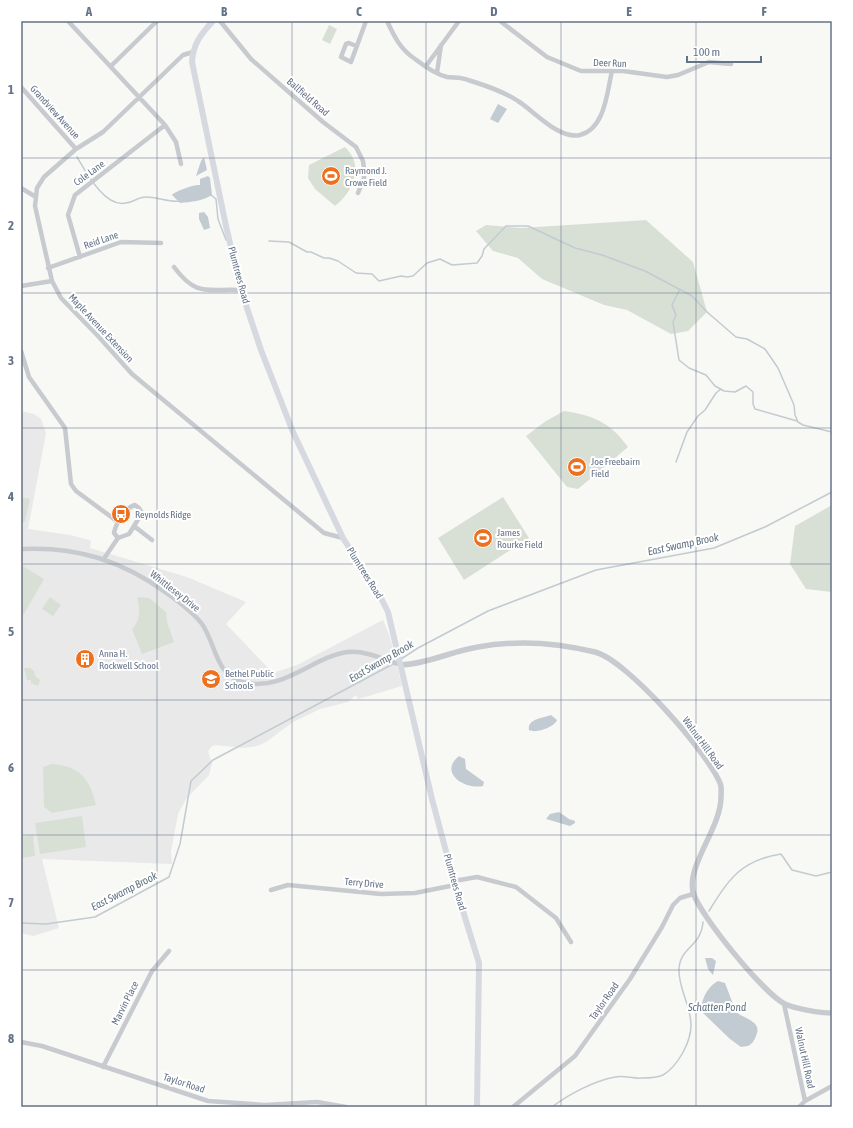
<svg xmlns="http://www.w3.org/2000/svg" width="853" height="1128" font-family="'Asap Condensed',sans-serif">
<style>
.built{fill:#e8e9e8}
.green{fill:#d8e0d6}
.water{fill:#c2cbd1}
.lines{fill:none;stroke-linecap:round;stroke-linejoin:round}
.stream{stroke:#c2cbd1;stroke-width:1.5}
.minor{stroke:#c7cace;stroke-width:4.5}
.tertiary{stroke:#c7cace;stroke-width:5.5}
.secondary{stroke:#d6dae0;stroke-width:6}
.grid{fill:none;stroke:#657388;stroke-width:1;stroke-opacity:0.55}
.labels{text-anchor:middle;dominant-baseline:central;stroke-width:4;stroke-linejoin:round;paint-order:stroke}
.street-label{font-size:10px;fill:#657388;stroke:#fff}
.poi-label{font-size:10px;fill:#657388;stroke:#fff;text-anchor:start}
.water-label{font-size:11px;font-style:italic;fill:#617583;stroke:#fff}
.neatline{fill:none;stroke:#657388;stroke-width:1.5}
.grid-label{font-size:13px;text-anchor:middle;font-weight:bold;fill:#657388}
</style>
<rect width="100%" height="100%" fill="#f8f8f5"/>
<path class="built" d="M21,411L34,414L41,419L46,433L28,529L70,535L89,540L91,541L90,548L187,577L246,602L226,624L273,673L297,665L383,620L390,637L402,686L358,699L356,695L348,702L320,709L293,722L266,742L257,746L243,748L216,745L212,746L208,751L212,763L209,775L186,799L178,814L171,851L172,864L42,859L59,928L33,936L21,933Z"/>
<path class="green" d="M329,25L337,29L330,44L322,40Z
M345,147C365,166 353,192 335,206L315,189L308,178L309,165Z
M646,220L693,262L707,312L688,331L671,334L627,310L604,305L542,279L518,258L493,251L476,231L486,225L521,228Z
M564,411C593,415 611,423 628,447L578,489L567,487L526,436L546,421Z
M21,497L30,499L25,521L21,524Z
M503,497L529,538L464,580L438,538Z
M832,505V592L806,589L790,564L795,526Z
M21,565L44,579L21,619Z
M50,597L61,605L53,616L42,609Z
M137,597L149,598L166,612L167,622L174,642L142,654L132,629C141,620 140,609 137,597Z
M24,668H30L34,671L35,676L40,680L38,686L31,683V680H27Z
M52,764C80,766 90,779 96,805L52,813L44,807L43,767Z
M82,816L86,847L40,854L35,823Z
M33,835L35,856L21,858V837Z"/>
<path class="water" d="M498,104L507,109L498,123L490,119Z
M204,157L207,170L196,176L201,161Z
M208,176L210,178L212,195C202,201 191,202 180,203L172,195C175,191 195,184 200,185V179Z
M204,212L208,217L210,228L204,230L199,219V213Z
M551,715L557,720C555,727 535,734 529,730C527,719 543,718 551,715Z
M459,756L465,759L466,769L484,782L483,786C465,790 438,773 459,756Z
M559,812L569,819L575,821V823L570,826L546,819L550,814Z
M705,958H712L716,961L713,975L708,969Z
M718,981L725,983L736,1012C744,1019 763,1021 756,1036C754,1041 752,1044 748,1046L741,1047L730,1039L703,1013C698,1002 709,985 718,981Z"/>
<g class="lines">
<path class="stream" d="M77,157C86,172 105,208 126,203C134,202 138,197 146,197C158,197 170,203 180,201
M211,195L216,199L218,219L226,240
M269,241L289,242L307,252H311L324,258H329L338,261L356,273L372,274L379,281L401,276L407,277L413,276L427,263L440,259L452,265L477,263L482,256L484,249L506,226H528L575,248L602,255L645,271L692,296L707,312L736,337L747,339L765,349L778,368L794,405L795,415L798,422L803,425L832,432
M680,289L672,305L676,315L673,322L679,360L689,368L706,375L715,386L724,391L735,392L746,386L753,392V404L755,409L797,421
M676,462L687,432L698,416L705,410L716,393L721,389
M401,659L418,648L488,611L596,570L714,548L765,527L832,492
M709,911C729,879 741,860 781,854L792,870L816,876L832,872
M21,923L46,924L95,917L169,877L180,844L191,781L213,760L393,664
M552,1107C569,1094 594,1081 615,1077C624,1075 633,1079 642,1078C648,1078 659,1077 663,1075C678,1066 691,1042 691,1025C691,1006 678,988 679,969C680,947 701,947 703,922"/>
<path class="minor" d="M68,21L165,125L176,142L181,164
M220,21L251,59L323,122L356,147L363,161L364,169V178L358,193
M387,21C394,36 400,49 415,59C424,66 435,74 447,77C454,78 461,77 468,80C484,85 503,91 518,101C534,111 559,140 580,135C605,129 607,92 612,71
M500,21L547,57L581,71H623L667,77L678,75L709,62L731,64
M356,46L349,43L346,44L341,57L351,62L366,21
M193,52L183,55L103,132L76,149L44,177L37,188L35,206L52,281L61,298L98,336L132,374L324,533L343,538
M111,66L157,21
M426,66L459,21
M437,73L441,45
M21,87L76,149
M21,188L36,197
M80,257L68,215L75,195L165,125
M174,267C197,298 208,288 241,290
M48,268L121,242L161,243
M21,286L52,281
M21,351L29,377L65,428L71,484L76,491L118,522
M134,526L152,540
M21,549C77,546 123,561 168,594C180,603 193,612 202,624C216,644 215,674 242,682C283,693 313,656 348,652C365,650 385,660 401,665
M103,560L118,538L129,534L142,513L139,508L135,505C125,508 116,523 114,533L118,538
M454,881L477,877L516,887L556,918L571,942
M271,890L288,885L381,894L415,893L455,885
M784,1004L805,1101
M21,1042L42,1046L208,1101L265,1105L317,1102L346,1107
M103,1067L152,971L169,951
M513,1107L575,1056L630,979L662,927L673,905L680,898L693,894
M799,1107L805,1101L832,1086"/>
<path class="tertiary" d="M401,665C427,664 452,651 478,647C516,640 558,643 595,652C627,660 707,752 720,783C722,787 721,793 721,797C721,828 687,864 693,892C698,913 764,994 785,1004C796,1009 820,1013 832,1013"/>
<path class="secondary" d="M213,21C201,34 193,44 192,62L226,226L241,290L261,350L293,432L343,538L380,596L388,612L432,799L455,885L479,963L477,1107"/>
</g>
<path class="grid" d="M157,21V1107M292,21V1107M426,21V1107M561,21V1107M696,21V1107M21,158H832M21,293H832M21,428H832M21,564H832M21,700H832M21,835H832M21,970H832"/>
<defs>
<symbol id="stadium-disc" viewBox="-11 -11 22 22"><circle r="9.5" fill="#ed701f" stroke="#fff"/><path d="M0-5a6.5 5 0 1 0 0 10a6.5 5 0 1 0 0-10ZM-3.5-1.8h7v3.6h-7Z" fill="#fff"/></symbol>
<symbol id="bus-disc" viewBox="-11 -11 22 22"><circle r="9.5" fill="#ed701f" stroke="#fff"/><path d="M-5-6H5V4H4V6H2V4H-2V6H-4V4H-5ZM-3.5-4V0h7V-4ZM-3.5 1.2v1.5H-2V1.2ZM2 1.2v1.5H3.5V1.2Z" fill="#fff"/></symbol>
<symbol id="building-disc" viewBox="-11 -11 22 22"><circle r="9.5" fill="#ed701f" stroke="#fff"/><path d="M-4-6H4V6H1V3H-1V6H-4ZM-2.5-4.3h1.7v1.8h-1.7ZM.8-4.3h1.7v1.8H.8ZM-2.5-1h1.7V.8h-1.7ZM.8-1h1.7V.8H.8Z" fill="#fff"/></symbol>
<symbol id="school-disc" viewBox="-11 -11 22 22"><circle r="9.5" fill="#ed701f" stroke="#fff"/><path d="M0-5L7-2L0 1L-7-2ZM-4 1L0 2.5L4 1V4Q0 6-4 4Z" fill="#fff"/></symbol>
</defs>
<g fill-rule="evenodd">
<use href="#stadium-disc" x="320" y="165" width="22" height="22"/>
<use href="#stadium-disc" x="566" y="456" width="22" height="22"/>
<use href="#bus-disc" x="110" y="503" width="22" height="22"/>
<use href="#stadium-disc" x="472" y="527" width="22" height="22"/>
<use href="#building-disc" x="74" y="648" width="22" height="22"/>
<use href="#school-disc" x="200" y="668" width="22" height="22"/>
</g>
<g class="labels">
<g class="street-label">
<text transform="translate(610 63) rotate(2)">Deer Run</text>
<text transform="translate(308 97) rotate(41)">Ballfield Road</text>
<text transform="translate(55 112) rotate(48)">Grandview Avenue</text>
<text transform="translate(89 173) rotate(-36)">Cole Lane</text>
<text transform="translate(101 240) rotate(-19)">Reid Lane</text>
<text transform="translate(239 275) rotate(75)">Plumtrees Road</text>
<text transform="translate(101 328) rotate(47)">Maple Avenue Extension</text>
<text transform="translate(365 573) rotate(58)">Plumtrees Road</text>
<text transform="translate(175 591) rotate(38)">Whittlesey Drive</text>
<text transform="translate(703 743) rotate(54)">Walnut Hill Road</text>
<text transform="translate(455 882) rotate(74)">Plumtrees Road</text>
<text transform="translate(364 883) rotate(5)">Terry Drive</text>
<text transform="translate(604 1001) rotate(-55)">Taylor Road</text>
<text transform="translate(125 1003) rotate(-63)">Marvin Place</text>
<text transform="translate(805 1058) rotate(78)">Walnut Hill Road</text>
<text transform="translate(184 1083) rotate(18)">Taylor Road</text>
</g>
<g class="poi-label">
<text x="345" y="170">Raymond J.<tspan x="345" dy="12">Crowe Field</tspan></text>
<text x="591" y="461">Joe Freebairn<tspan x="591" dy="12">Field</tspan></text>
<text x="135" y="514">Reynolds Ridge</text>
<text x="497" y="532">James<tspan x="497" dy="12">Rourke Field</tspan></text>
<text x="99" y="653">Anna H.<tspan x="99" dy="12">Rockwell School</tspan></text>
<text x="225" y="673">Bethel Public<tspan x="225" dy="12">Schools</tspan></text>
</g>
<g class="water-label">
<text transform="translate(683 544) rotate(-12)">East Swamp Brook</text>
<text transform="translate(381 661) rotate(-30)">East Swamp Brook</text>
<text transform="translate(124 891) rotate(-27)">East Swamp Brook</text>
<text x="717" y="1007">Schatten Pond</text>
</g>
</g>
<rect width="853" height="1128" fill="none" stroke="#ffffff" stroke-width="44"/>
<path d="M687 56v6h74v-6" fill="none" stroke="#657388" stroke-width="2"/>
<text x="693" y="56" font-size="12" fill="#657388" stroke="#ffffff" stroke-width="3" paint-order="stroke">100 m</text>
<rect x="22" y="22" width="809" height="1084" class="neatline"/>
<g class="grid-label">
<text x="89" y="16">A</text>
<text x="224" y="16">B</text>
<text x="359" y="16">C</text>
<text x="494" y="16">D</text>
<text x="629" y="16">E</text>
<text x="764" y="16">F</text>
<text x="11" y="94">1</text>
<text x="11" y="230">2</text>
<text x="11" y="365">3</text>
<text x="11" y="501">4</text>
<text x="11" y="636">5</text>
<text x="11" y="772">6</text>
<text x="11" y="907">7</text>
<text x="11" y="1043">8</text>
</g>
</svg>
